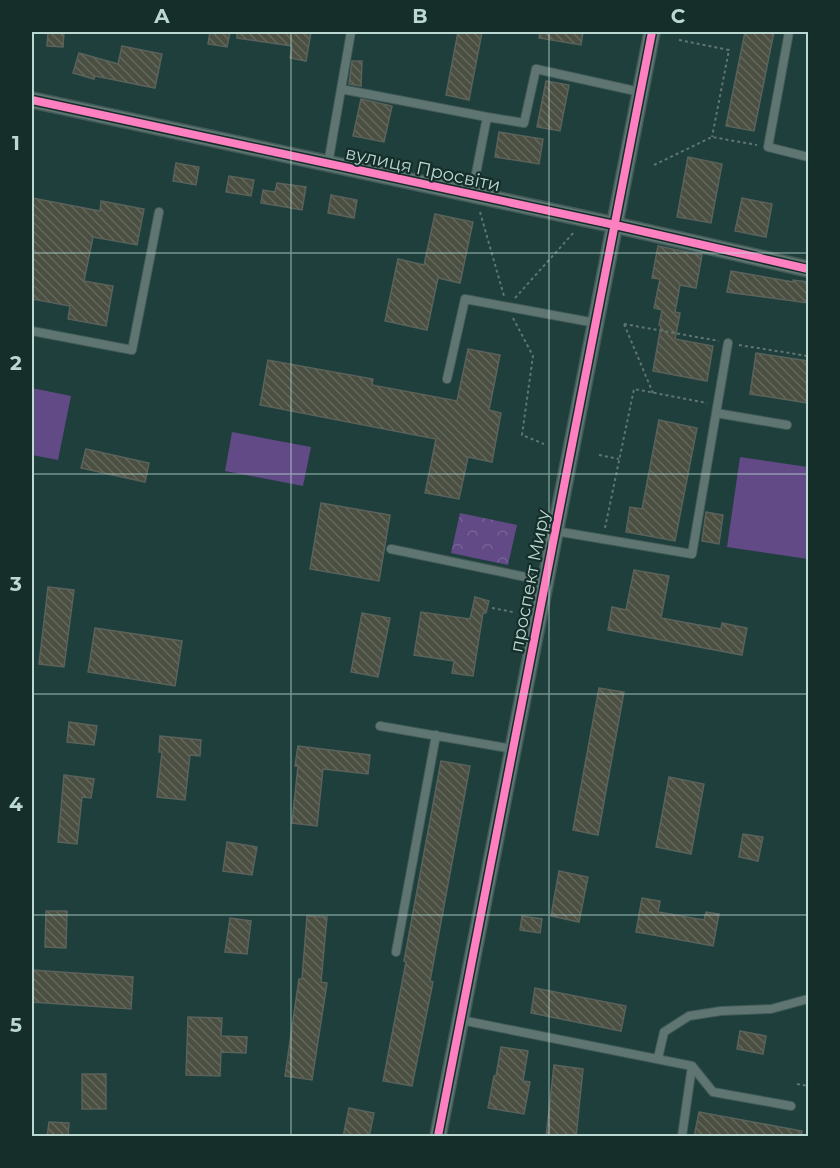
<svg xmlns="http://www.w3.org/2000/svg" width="840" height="1168" font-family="Montserrat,sans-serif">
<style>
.forest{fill:url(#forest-crowns)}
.pitch{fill:#614a86}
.building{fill:url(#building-back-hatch);stroke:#5a625b;stroke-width:1.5}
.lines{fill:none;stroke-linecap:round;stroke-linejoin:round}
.lane-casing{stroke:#425b58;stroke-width:10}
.street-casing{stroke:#425b58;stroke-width:18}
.path{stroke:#607572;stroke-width:2;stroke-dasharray:3 3;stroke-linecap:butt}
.lane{stroke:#5f7572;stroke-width:8}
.street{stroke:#5f7572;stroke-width:15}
.cycleway-casing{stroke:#162e2a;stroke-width:11}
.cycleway{stroke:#ff80c0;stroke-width:8}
.grid{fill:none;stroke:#bcd8d3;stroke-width:1.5;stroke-opacity:0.55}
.labels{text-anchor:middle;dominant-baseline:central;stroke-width:4.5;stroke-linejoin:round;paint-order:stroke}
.street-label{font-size:18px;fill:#bcd8d3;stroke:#162e2a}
.neatline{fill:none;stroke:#bcd8d3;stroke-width:2}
.grid-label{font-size:20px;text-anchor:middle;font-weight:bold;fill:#bcd8d3}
</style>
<defs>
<pattern id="forest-crowns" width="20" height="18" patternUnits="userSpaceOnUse" patternTransform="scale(1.5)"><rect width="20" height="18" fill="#614a86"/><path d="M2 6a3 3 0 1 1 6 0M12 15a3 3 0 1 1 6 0" fill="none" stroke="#766396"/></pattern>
<pattern id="building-back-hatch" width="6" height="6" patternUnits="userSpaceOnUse" patternTransform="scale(1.5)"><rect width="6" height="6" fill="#4a4f41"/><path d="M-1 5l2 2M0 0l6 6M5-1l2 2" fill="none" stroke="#62685c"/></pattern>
</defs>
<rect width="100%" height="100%" fill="#1e3f3c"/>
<path class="forest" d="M460,513L517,525L508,565L451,553Z"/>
<path class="pitch" d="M32,388L71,396L58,460L32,455Z
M232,432L311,447L303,486L225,471Z
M740,457L808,467V559L727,547Z"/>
<path class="building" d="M48,32H64L63,47L47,46Z
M210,32H230L227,47L208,44Z
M237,32H311L306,61L290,58L292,46L237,38Z
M458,32H482L469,100L446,95Z
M540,32H583L581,45L539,38Z
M745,32H774L754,131L726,126Z
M122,46L162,54L155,88L95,76L94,79L73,73L79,53L118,64Z
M352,61H362L361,86L349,84Z
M546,81L569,85L560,131L537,127Z
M361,99L392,106L384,142L353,136Z
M499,132L543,139L539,164L495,157Z
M688,157L722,164L711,223L677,217Z
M176,163L199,167L196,185L173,181Z
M229,176L254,180L251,196L226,192Z
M277,183L306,187L302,210L261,203L263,190L275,192Z
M331,195L357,200L354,218L328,213Z
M32,198L100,211L101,201L144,209L137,245L93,237L84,281L113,286L106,326L68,319L70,306L32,299Z
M742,198L772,204L766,237L735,231Z
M435,214L473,222L460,283L438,278L427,330L385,321L398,259L424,265Z
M658,246L702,255L696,288L680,285L675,312L680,313L675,339L713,346L707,381L653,371L661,326L659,325L662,310L654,308L660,279L652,278Z
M731,271L793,282V280L808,282V303L727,292Z
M468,349L500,355L489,410L501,413L492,462L468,457L459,499L425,493L436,439L260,405L268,360L373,379L372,385L457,401Z
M756,353L808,361V403L750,394Z
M659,420L697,428L675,541L626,532L630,507L642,509Z
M86,449L149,463L145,482L81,468Z
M321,503L390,515L379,581L310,569Z
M706,512L723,515L719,544L702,541Z
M634,570L669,576L661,618L721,629L722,623L747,628L742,655L608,630L612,607L626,610Z
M48,587L74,590L64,667L39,664Z
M475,597L489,601L486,613H483L473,676L452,673L454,661L414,655L421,612L470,619Z
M362,613L390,618L378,677L351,672Z
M95,628L182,641L175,686L88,672Z
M599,688L624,692L598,835L573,830Z
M69,722L97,726L94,745L67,742Z
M160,736L201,740L200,756L190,755L185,800L157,797L162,752H159Z
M298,746L370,755L368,774L323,769L317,826L292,823L298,766H295Z
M441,761L470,766L430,981L433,982L412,1086L383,1081L406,962L404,961Z
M64,775L94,779L91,798L82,797L77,844L58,842Z
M669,777L704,784L691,854L656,847Z
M743,834L763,837L758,861L739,857Z
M227,842L257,847L252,875L223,871Z
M559,871L588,877L579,922L551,916Z
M642,898L660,901L658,912L704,920L706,912L719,914L713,946L636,932Z
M46,911H67L66,948L45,947Z
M307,916L327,917L321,982L327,983L312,1080L285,1076L299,979H302Z
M522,916L542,919L540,933L520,930Z
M230,918L251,921L247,954L225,952Z
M32,970L133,977L131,1009L32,1002Z
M535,988L626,1006L621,1031L531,1013Z
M188,1017L222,1018L221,1036L247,1037L246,1053L221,1052L220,1076L186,1075Z
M740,1031L766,1036L763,1054L737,1049Z
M501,1047L528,1051L523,1081L530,1082L524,1114L488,1108L494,1076H496Z
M554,1065L583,1069L576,1137H546Z
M82,1074H106V1109H82Z
M349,1108L374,1113L369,1137H343Z
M699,1112L802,1131L801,1137H694Z
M49,1122L69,1123L68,1137H47Z"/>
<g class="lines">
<defs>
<path id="lane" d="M789,32L768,147L808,157
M341,89L487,117
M328,164L351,32
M472,194L487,117L524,123L536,69L640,92
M32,331L132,350L159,212
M447,379L465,299L596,323
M716,413L787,425
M555,531L692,554L728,343
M391,549L545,581
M380,726L513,749
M396,952L436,735
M461,1020L692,1066L713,1092L791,1106
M658,1058L664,1032L689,1016L721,1011L771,1009L808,999
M682,1136L692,1066"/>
<path id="street" d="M32,100L615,225L808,269
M438,1136L652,32"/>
</defs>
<use href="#lane" class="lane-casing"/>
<use href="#street" class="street-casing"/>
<path class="path" d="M679,40L729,50L712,137
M654,165L712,137L757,145
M480,212L504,296
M515,298L575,231
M513,318L533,356L522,435L544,444
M624,324L719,341
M624,324L653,393
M739,345L808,356
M599,455L619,459
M605,528L634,389L707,403
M492,608L513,612
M797,1084L808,1086"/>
<use href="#lane" class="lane"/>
<use href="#street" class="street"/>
<defs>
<path id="cycleway" d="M32,100L615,225L808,269
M438,1136L652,32"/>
</defs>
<use href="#cycleway" class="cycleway-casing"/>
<use href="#cycleway" class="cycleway"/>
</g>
<path class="grid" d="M291,32V1136M549,32V1136M32,253H808M32,474H808M32,694H808M32,915H808"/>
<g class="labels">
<g class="street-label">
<text transform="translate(423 169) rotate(12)">вулиця Просвіти</text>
<text transform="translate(530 581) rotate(-79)">проспект Миру</text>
</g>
</g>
<rect width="840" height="1168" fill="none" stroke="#162e2a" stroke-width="66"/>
<rect x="33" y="33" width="774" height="1102" class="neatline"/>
<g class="grid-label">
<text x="162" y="23">A</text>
<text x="420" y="23">B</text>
<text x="678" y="23">C</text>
<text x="16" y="150">1</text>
<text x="16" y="370">2</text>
<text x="16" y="591">3</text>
<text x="16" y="811">4</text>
<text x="16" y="1032">5</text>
</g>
</svg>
